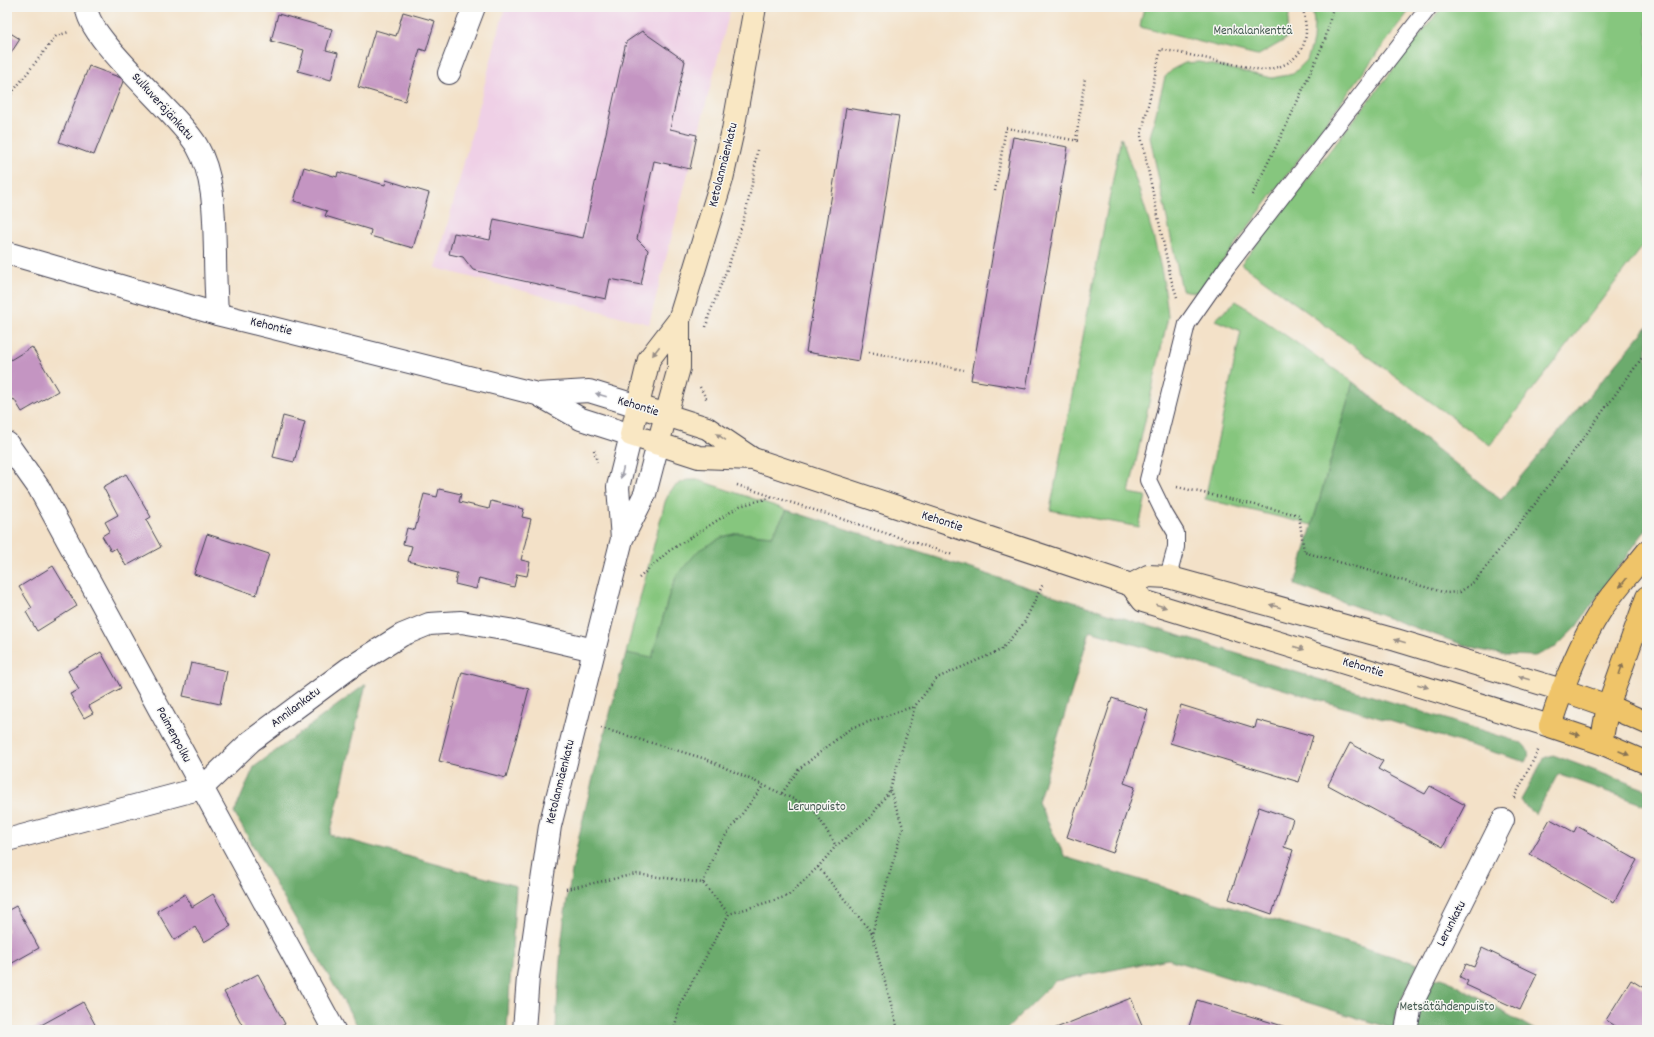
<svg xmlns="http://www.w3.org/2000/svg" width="1654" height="1037" font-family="Dekko,sans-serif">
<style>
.built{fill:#efd0e6}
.green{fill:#86c67e;stroke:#54745c}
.forest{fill:#6cab6d;stroke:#476654}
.building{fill:#c495c2}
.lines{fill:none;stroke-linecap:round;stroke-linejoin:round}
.service-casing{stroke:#413f50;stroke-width:18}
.minor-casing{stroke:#413f50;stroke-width:24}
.tertiary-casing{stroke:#413f50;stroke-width:24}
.secondary-casing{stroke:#413f50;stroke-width:24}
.primary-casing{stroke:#413f50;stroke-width:24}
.trunk-casing{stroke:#413f50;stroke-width:24}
.path{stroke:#413f50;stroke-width:2.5;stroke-dasharray:1 3;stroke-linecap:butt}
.service{stroke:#fff;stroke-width:16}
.minor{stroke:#fff;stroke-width:22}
.tertiary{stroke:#fff;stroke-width:22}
.secondary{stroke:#f9e7c3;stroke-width:22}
.primary{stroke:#efc469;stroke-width:22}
.trunk{stroke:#efc469;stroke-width:22}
.oneway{fill:#988e86}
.oneway2{fill:#9c9ca7}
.oneway3{fill:#887352}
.labels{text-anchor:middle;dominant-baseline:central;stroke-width:3;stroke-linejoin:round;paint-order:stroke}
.park-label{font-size:13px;fill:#455b52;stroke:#f6f6f2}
.street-label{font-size:13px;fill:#22223b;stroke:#f6f6f2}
</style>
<rect width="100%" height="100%" fill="#f6f6f2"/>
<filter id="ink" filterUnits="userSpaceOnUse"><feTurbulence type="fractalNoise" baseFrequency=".025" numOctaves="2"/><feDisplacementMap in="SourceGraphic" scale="8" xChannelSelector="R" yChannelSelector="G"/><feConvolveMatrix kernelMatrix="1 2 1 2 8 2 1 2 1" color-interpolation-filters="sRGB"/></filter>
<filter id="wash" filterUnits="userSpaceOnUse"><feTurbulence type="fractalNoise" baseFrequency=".012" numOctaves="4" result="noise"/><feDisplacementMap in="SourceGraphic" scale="16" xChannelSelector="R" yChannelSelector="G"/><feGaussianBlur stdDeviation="0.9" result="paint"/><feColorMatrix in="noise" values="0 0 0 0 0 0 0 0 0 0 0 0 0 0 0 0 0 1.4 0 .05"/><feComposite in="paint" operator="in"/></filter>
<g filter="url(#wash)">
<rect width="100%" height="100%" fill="#f3e1c8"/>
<path class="built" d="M505,7H731L649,324L436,268Z"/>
<path class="green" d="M1144,7H1288L1289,17L1285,40L1257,56L1140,27Z
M1312,7H1412L1199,293L1182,290L1150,137L1165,77L1173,69L1185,63L1199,62L1272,78L1293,74L1307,60L1313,41L1314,23Z
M1442,7H1647V241L1490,445L1241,264Z
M1121,137C1141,195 1163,255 1168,317L1129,493L1146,496L1139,527L1050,510Z
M1236,301L1353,382L1312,525L1205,499L1241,331L1215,320Z
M687,480H698L787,510L772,536L738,533L722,537L677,575L669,595L652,659L626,653L665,502C670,490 674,485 687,480Z"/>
<path class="forest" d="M1647,327V528L1576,627L1556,647L1535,656L1506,655L1475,649L1295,585L1353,382L1501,500Z
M787,510L1152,627L1522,743C1528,749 1531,754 1526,762L1090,631L1038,802L1065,857L1418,964L1399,1005L1393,1029L1168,959L1055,981L1006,1030H556C558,987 560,943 567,900C580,816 605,735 626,653L652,658L669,595L677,575L699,550L722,537L738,533L772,536Z
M366,684L330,835L516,886L507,1030H360L234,813L254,767Z
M1553,755L1647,790V806L1558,774L1536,814L1525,806L1521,800L1544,758Z
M1441,978L1447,980L1535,1030H1417L1419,1010L1434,980Z"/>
<g id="blocks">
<path class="building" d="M403,12L435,21L426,51L420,49L405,101L358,87L375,30L396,36Z
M278,14L332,29L326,50L338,53L331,80L298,71L304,50L271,41Z
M7,31L20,39L7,59Z
M642,31L685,61L670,129L697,135L690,169L654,161L637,239L648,250L641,285L610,279L606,299L473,270L463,257L449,254L454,233L490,240L494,219L583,238L626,42Z
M89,66L124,79L94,155L59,142Z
M846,108L899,116L859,361L806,352Z
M1013,137L1068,147L1026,389L971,380Z
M304,167L337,177L338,172L385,185L386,180L429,193L413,248L370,236L371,230L325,216L327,211L294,201Z
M32,347L58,391L22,412L14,399L7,403V362Z
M283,416L305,422L294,462L273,457Z
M126,474L151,517L146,520L161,547L126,566L116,548L111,551L102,536L110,531L105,522L118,515L103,487Z
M439,489L461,494L459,502L489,509L491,501L524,509L522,517L531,519L521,560L530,562L527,576L517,574L514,587L479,578L476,589L455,584L457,573L408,561L412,546L403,544L407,528L415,530L424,494L437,497Z
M207,534L269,554L256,595L194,574Z
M53,566L77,606L37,631L26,612L32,608L19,587Z
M101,652L121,688L89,706L93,713L84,718L70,694L79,690L68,671Z
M191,663L227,671L220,704L183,696Z
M462,672L529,689L506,778L439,761Z
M1112,698L1148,710L1124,783L1135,787L1113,853L1067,837Z
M1181,705L1255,728L1257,720L1313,736L1299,782L1170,743Z
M1350,743L1383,761L1378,769L1425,794L1430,786L1465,805L1443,847L1328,785Z
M1259,807L1293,819L1284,847L1293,850L1272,914L1229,899Z
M1550,819L1574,832L1577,826L1637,860L1614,902L1530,854Z
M185,894L192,907L213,894L231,926L204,942L195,927L174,940L157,911Z
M16,906L39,948L7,966V911Z
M1482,948L1537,974L1520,1010L1466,985L1468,981L1460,977L1466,964L1474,967Z
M258,974L285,1024L274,1030H245L224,992Z
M1631,980L1647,990V1030H1622L1606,1020Z
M1131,998L1144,1030H1051Z
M1197,1000L1296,1030H1188Z
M83,1002L98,1030H32Z"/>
</g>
</g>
<g filter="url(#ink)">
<use href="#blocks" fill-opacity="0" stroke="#413f50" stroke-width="1"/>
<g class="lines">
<defs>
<path id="service" d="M1168,577L1176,547V533L1164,513L1148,480L1187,324L1227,267L1429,7"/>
<path id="minor" d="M87,7C84,36 180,115 197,146C215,177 214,218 215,253C215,273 216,293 217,314
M449,73L474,7
M7,443L39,488L334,1030
M7,840L202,788L251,741L348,669L402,635L429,624L461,622L509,630L594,650
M1406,1030L1411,1005L1503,820"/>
<path id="tertiary" d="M7,253L217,314L537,394L581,419L631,435L618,487L622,539
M537,394L589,391L638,406
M524,1030L528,977L550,826L622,539L645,494L658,444"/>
<path id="secondary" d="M679,320L649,359L631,435L699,457L753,459
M638,406L707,428L753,459L1131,585L1143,601L1550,726
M658,444L679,368V320L722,179L733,130L755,7
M1131,585L1148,576L1168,577L1396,640L1562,690"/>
<path id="primary" d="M1562,690L1608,706L1647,723
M1550,726L1601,743L1647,763"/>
<path id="trunk" d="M1550,726C1563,685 1578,646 1601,610C1614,590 1632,571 1647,552
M1601,743L1608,706L1647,597"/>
</defs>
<use href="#service" class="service-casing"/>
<use href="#minor" class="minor-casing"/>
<use href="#tertiary" class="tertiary-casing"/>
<use href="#secondary" class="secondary-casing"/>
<use href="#primary" class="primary-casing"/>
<use href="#trunk" class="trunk-casing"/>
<path class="path" d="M7,105L11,94L56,36L69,32
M1076,140L1085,78
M995,191L1006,128L1079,141
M1252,195L1289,120L1325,40L1333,7
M1177,297L1171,279L1141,136L1161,49L1261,70C1283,69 1305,58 1306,32C1306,24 1304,15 1303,7
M706,327L709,315C731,260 751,210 757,150
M869,352L964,370
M700,387L707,400
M594,450L597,462
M737,485L953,555
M1177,487L1299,515L1304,552L1446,593L1460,592L1475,581L1538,500L1647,351
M639,578L669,551L740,506L773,497
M601,728L706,759L813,808L836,846
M890,790L903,827L872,934L898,1030
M782,793L799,769L851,728L915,706
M1514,798L1539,749
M818,867L872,933
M703,883L717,847L763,786
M566,889L636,874L703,883L729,914
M674,1030L680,1004L729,914L788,896L818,867L836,846L870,818L890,790L915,706L937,678L1001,650L1024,623L1043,584"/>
<use href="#service" class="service"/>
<use href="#minor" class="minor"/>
<use href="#tertiary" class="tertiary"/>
<use href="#secondary" class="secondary"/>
<use href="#primary" class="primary"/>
<use href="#trunk" class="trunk"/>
</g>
<defs><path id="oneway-solid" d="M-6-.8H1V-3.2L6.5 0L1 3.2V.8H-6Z"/></defs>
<g class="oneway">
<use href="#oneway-solid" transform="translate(656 351) rotate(127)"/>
<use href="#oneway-solid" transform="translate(721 437) rotate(-146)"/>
<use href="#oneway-solid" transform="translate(1161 606) rotate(17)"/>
<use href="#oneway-solid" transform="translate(1275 606) rotate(-164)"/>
<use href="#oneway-solid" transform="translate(1400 641) rotate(-164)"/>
<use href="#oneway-solid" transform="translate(1299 648) rotate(17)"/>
<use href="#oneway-solid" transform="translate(1524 678) rotate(-163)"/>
<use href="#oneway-solid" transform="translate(1423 686) rotate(17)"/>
</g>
<g class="oneway2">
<use href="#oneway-solid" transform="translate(601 395) rotate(-163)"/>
<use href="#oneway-solid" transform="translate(622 473) rotate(104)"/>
</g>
<g class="oneway3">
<use href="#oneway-solid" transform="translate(1623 583) rotate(128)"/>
<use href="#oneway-solid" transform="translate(1621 669) rotate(-71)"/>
<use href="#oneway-solid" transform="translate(1575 734) rotate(19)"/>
<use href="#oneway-solid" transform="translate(1624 753) rotate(23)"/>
</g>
</g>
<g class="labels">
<g class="park-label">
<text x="1253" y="31">Menkalankenttä</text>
<text x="817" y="807">Lerunpuisto</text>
<text x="1447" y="1007">Metsätähdenpuisto</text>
</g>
<g class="street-label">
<text transform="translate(162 107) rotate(48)">Sulkuveräjänkatu</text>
<text transform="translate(724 165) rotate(-76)">Ketolanmäenkatu</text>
<text transform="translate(271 327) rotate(14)">Kehontie</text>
<text transform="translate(638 407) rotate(17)">Kehontie</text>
<text transform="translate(942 522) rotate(18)">Kehontie</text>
<text transform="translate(1363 668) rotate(17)">Kehontie</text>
<text transform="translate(296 708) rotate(-37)">Annilankatu</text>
<text transform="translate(173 735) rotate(62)">Paimenpolku</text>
<text transform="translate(561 782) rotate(-76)">Ketolanmäenkatu</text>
<text transform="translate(1452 924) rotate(-63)">Lerunkatu</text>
</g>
</g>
<rect width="1654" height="1037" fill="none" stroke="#f6f6f2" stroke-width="24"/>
</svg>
